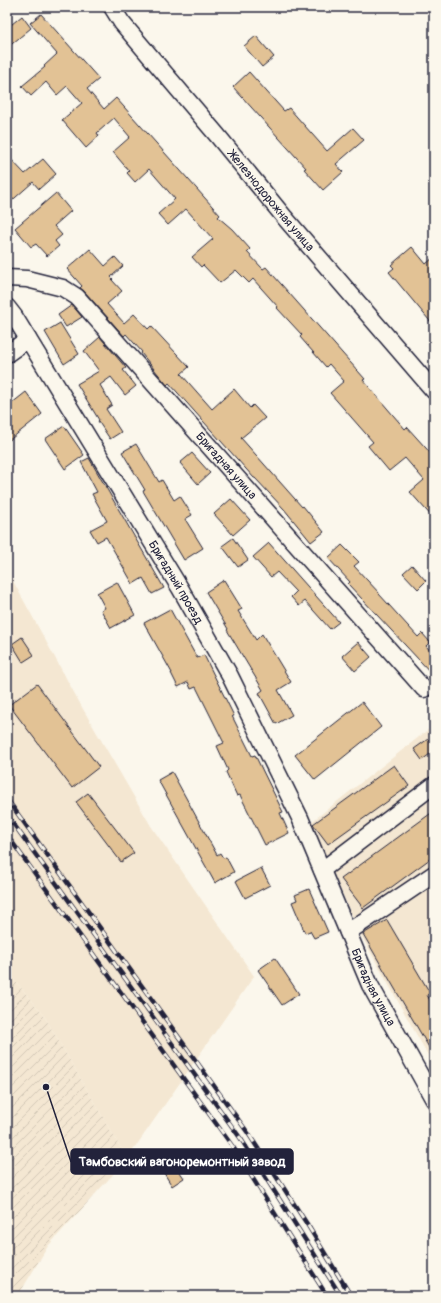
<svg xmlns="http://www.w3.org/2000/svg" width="441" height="1303" font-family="Pangolin,sans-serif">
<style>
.built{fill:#f4e7d2}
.industrial{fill:url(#industrial-furrows)}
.building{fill:#e2c295;stroke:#22223b}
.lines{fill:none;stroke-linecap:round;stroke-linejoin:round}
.minor-casing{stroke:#22223b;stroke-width:19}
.minor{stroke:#fbf7ec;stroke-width:16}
.rail-casing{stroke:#22223b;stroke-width:4.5}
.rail{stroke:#fbf7ec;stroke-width:3;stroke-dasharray:9;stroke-linecap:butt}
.labels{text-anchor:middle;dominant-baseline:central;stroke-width:3.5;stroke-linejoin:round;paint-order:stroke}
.street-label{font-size:12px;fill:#22223b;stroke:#fbf7ec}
.leader{fill:none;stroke:#22223b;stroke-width:1.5}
.callout-dot{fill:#22223b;stroke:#fbf7ec;stroke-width:1.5}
.callout{fill:#22223b;stroke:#22223b;stroke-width:1.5}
.callout-label{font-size:13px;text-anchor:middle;font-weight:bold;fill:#fff}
</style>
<defs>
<pattern id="industrial-furrows" width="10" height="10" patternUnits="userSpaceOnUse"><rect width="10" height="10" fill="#f4e7d2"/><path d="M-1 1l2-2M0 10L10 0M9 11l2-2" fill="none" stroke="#d1c6b5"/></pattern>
</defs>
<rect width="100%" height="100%" fill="#fbf7ec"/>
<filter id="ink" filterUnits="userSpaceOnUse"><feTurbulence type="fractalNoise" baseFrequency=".025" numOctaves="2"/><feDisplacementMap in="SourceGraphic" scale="8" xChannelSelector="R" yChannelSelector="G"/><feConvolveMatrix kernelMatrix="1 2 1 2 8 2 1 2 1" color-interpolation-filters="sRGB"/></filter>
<g filter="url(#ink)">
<path class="built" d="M7,570L83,709L151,826L254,976L127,1159L43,1014L7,971Z
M434,725V1066L362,937L310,823Z"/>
<path class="industrial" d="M7,971L43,1014L127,1159L48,1246L18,1296H7Z"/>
<path class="building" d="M41,14L99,79L87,89L104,109L116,98L220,215L218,217L232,229L250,249L247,252L263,269L266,267L365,379L363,380L405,429L407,427L434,457V519L410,492L424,480L405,458L389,471L368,446L373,442L330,393L344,381L329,364L326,367L300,337L302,335L277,308L278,307L253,279L249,283L236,270L220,283L203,265L201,267L192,257L213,239L186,209L168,225L158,214L175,199L149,169L135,182L127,173L129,171L113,152L130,137L114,118L97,133L99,136L86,148L62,120L82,103L67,86L57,95L46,82L31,96L22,86L45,67L44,66L57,54L30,23Z
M22,16L31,28L7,48V28Z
M256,36L274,57L262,67L244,46Z
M249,72L284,111L289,108L327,151L353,128L364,140L336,164L343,172L323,190L304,169L306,168L233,87Z
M7,155L25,174L43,159L56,174L39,189L33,182L7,205Z
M56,193L71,211L54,226L62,235L55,241L59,246L47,256L36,244L31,247L15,228Z
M412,247L426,264L434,257V326L389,272L394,268L391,265Z
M90,249L105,266L115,257L123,266L111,277L113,279L112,280L122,291L107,304L124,323L134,314L148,329L151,326L189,367L181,374L212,409L234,389L250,408L253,405L265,418L241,438L302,507L303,506L324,532L311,542L284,509L255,478H254L169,383L167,385L141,353L142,352L126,334L124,336L84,291L80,288L82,286L67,269Z
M72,305L82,317L66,327L58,315Z
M60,323L79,354L64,364L45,332Z
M100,337L126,368L123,370L136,386L125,395L111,377L100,385L112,405L106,409L121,432L110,439L98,421L99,420L77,384L99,371L84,351Z
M26,392L42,414L7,442V407Z
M64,426L84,455L65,469L45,439Z
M136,444L159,482L162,480L174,500L180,496L192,515L185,519L203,548L184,560L143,491L145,490L122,452Z
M192,453L210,473L198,484L180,463Z
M89,458L164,588L152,594L143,578L133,584L106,537L97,542L90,530L107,521L92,494L97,492L81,462Z
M231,499L250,520L233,535L214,514Z
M233,538L248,560L238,567L222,546Z
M269,543L339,622L330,629L305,601L299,606L291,597L296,592L277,572L271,577L253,557Z
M342,545L359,562L354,566L380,594H379L418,637L422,633L430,642L426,646L434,655V676L348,584L350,582L328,558Z
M412,565L426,581L418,589L403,573Z
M224,580L242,609L238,611L256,640L262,634L291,682L278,690L292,715L276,724L259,693L263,690L227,630L228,629L206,592Z
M117,582L135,615L111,628L101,610L105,608L97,593Z
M170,609L197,658L204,655L234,716H232L252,756L255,755L283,812L280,813L289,833L265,845L240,795L237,796L226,772L228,770L217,746L224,743L196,687L191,689L188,682L178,687L171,673H172L144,623Z
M22,637L34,655L23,662L12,644Z
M358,642L371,657L355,671L342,656Z
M37,684L99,767L72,788L9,705Z
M362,702L381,727L315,780L295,755Z
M428,739L434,747V751L422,760L414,749Z
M394,765L409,786L328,844L313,824Z
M172,772L217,855L220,853L223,858L226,857L234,872L215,883L158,780Z
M88,793L134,853L121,862L76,802Z
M434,811V856L363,908L341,879Z
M261,868L270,885L245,898L236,881Z
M309,889L328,932L314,938L310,931L305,933L292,902L297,900L295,895Z
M387,920L430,993L427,995L434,1007V1056L363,934Z
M275,958L299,994L282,1005L258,970Z
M165,1150L184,1178L172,1186L154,1157Z"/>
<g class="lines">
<defs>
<g id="minor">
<path id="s1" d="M112,7L122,23L217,135L285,218L434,391"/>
<path id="s2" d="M7,278L27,279L63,288L77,297L424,689"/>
<path id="s3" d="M7,307L14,316L180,588L230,676L300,818L370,985L434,1100"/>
<path d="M7,354L28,339"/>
<path d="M322,870L434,785"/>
<path d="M348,932L434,874"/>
</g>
</defs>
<use href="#minor" class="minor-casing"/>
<use href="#minor" class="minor"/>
<defs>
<path id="rail" d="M7,799L248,1133L307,1224L351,1296
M7,815L241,1139L341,1296
M7,835L233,1147L327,1296"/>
</defs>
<use href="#rail" class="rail-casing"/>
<use href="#rail" class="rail"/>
</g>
</g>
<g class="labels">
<g class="street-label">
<text stroke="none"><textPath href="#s1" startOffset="251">Железнодорожная улица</textPath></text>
<text stroke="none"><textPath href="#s2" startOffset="299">Бригадная улица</textPath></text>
<text stroke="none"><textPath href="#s3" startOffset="323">Бригадный проезд</textPath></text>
<text stroke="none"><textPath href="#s3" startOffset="774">Бригадная улица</textPath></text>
</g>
</g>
<path class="leader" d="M46 1087L71 1162"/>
<circle class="callout-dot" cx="46" cy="1087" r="4"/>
<rect class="callout" x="71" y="1149" width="222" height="25" rx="4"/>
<g class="callout-label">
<text x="182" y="1166">Тамбовский вагоноремонтный завод</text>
</g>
<rect width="441" height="1303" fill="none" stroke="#fbf7ec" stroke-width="24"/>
<rect x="12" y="12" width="417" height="1279" fill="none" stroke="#22223b" stroke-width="1.5" filter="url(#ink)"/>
</svg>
